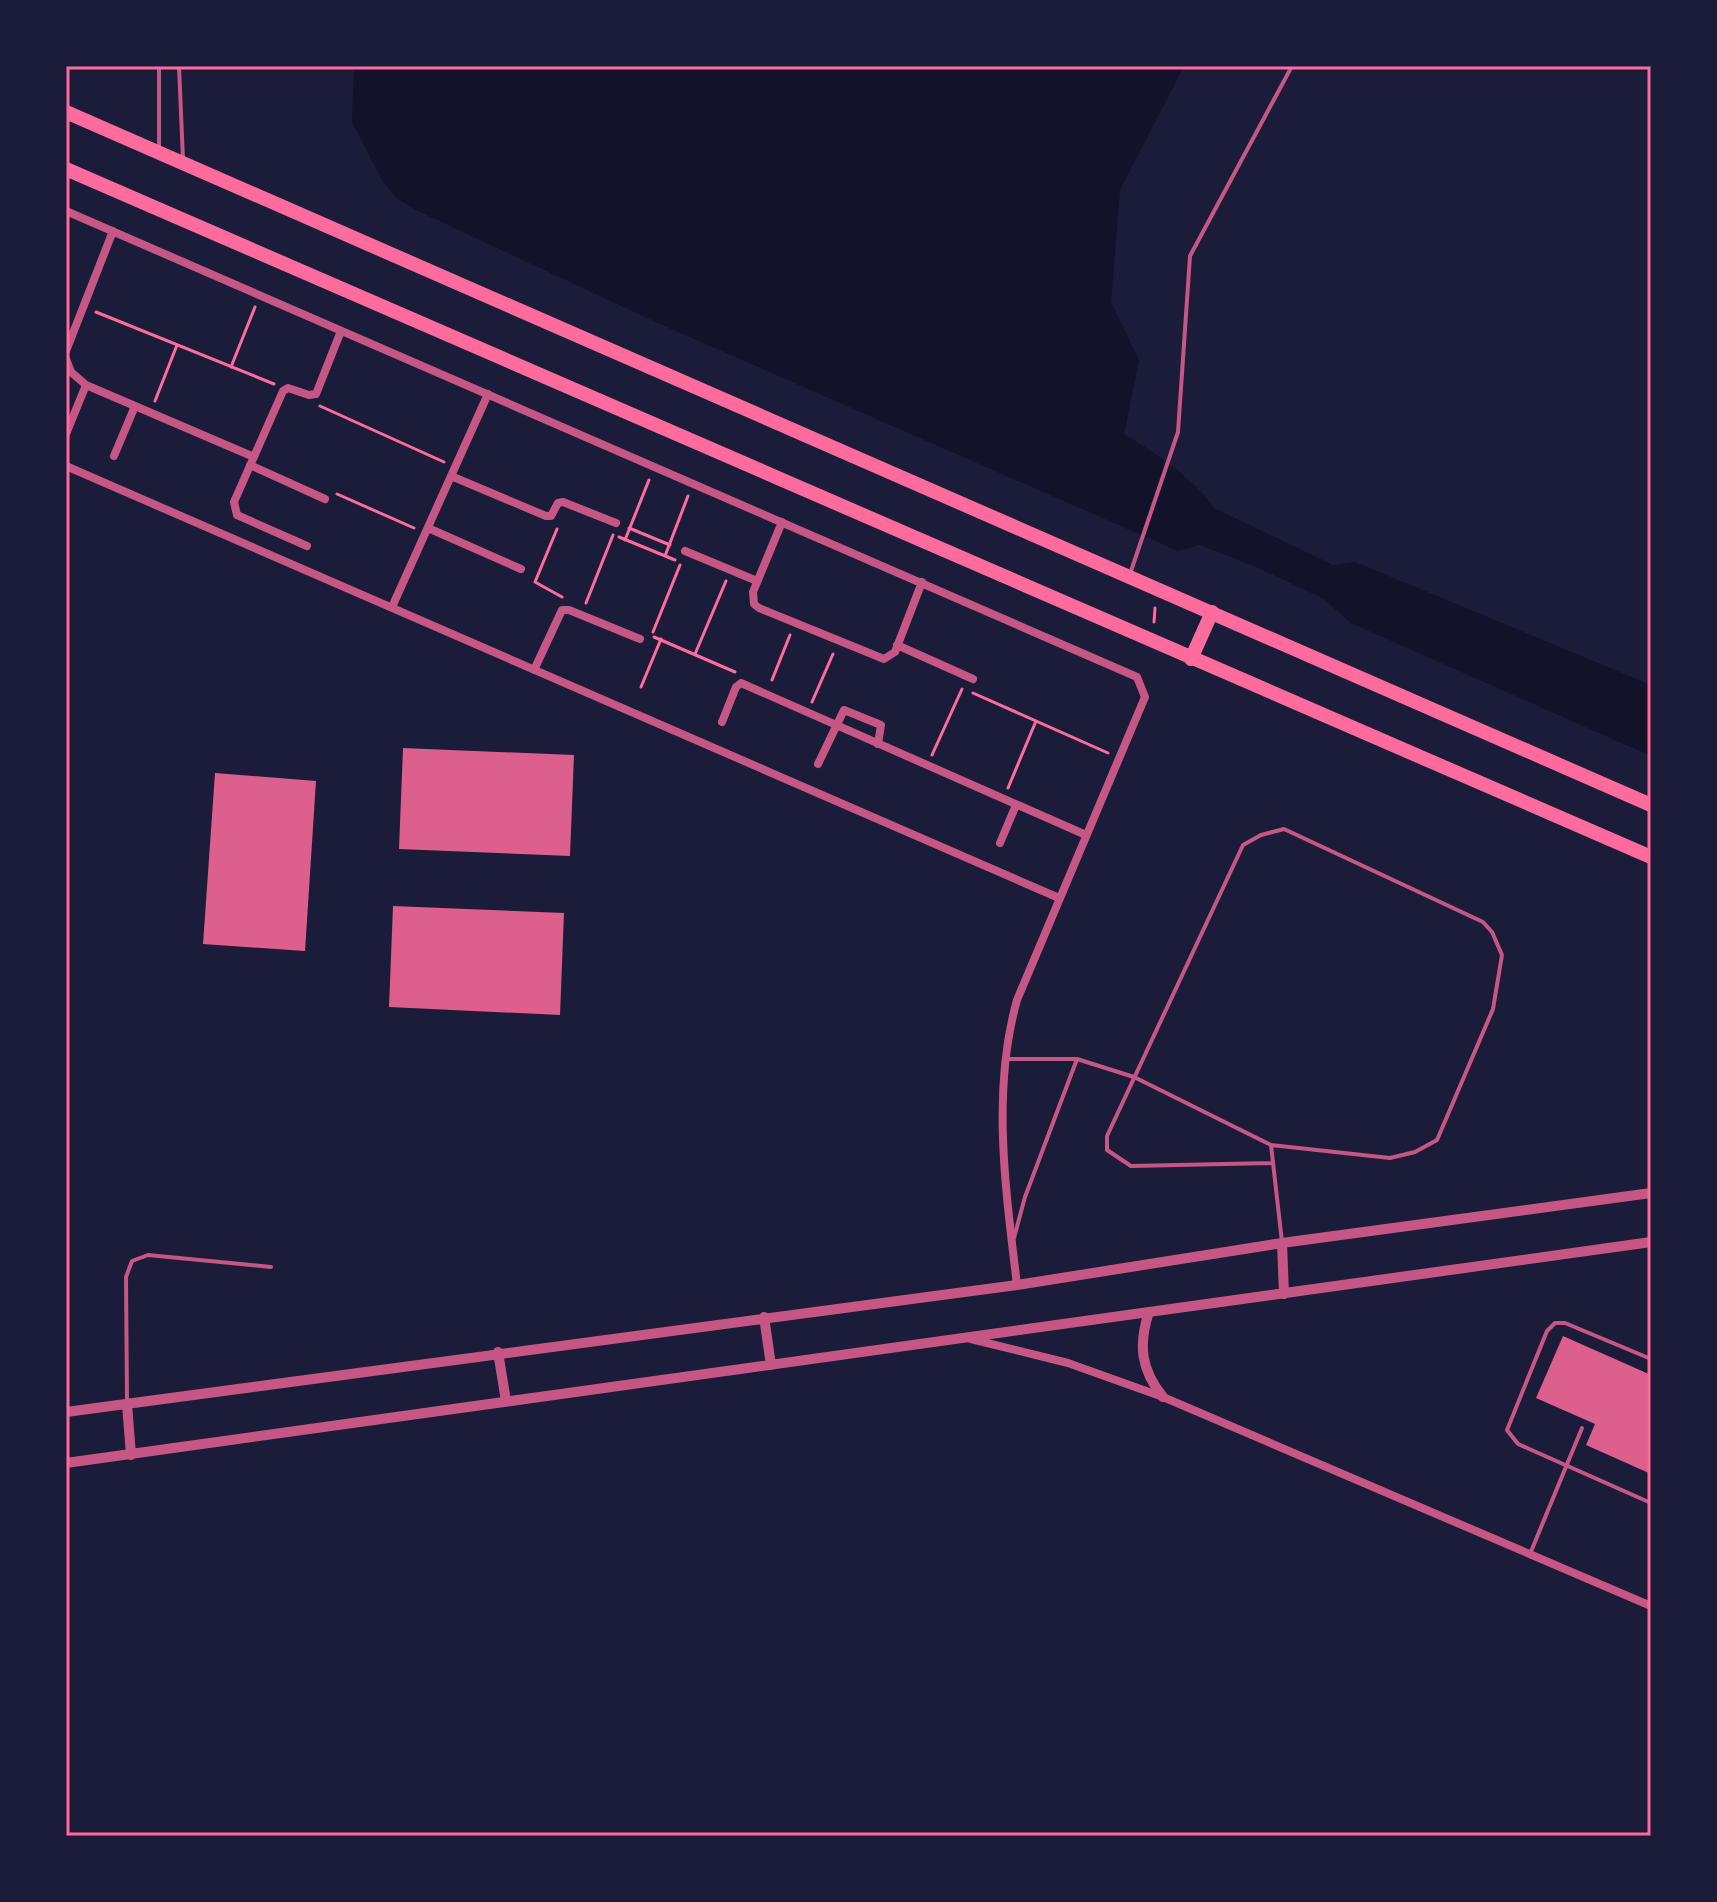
<svg xmlns="http://www.w3.org/2000/svg" width="1717" height="1902" font-family="'Exo 2',sans-serif">
<style>
.water{fill:#12122b}
.building{fill:#dd5f8e}
.lines{fill:none;stroke-linecap:round;stroke-linejoin:round}
.path{stroke:#ff6b9d;stroke-width:3}
.service{stroke:#c65784;stroke-width:4}
.minor{stroke:#c65784;stroke-width:8}
.tertiary{stroke:#c65784;stroke-width:10}
.trunk{stroke:#ff6b9d;stroke-width:14}
.neatline{fill:none;stroke:#ff6b9d;stroke-width:3}
</style>
<rect width="100%" height="100%" fill="#1b1b3a"/>
<path class="water" d="M354,66H1184L1120,190L1111,302L1139,360L1124,434C1155,453 1193,478 1214,508L1333,565L1355,562L1651,685V756L1351,623L1324,599L1261,569L1200,545L1178,551L660,324L418,211L397,199L382,180L352,122Z"/>
<path class="building" d="M403,748L574,755L570,856L399,849Z
M215,773L316,781L305,951L203,944Z
M393,906L564,913L560,1015L389,1007Z
M1563,1336L1651,1375V1474L1586,1445L1595,1424L1536,1398Z"/>
<g class="lines">
<path class="path" d="M96,312L274,384
M231,367L255,307
M155,401L177,345
M320,406L444,462
M337,494L414,528
M629,528L670,545
M557,529L535,582L562,597
M619,537L675,560
M625,540L649,480
M665,556L688,496
M586,603L613,535
M1154,622L1155,608
M653,632L680,565
M654,637L735,672
M695,654L726,581
M772,680L790,635
M641,687L661,639
M973,693L1108,753
M812,702L833,654
M932,755L962,689
M1008,788L1036,721"/>
<path class="service" d="M159,66V148
M179,66L183,160
M1130,574L1178,432L1190,256L1292,66
M1005,1059H1077L1134,1077L1271,1145L1390,1158L1415,1152L1437,1140L1493,1009L1502,955L1492,932L1483,922L1284,829L1261,835L1243,845L1107,1136V1150L1131,1166L1273,1163
M1271,1145L1282,1242
M1014,1238L1025,1197L1077,1059
M1651,1359L1565,1323H1555L1547,1331L1507,1430L1518,1444L1651,1503
M127,1401L126,1277L132,1261L148,1255L271,1267
M1530,1554L1582,1428"/>
<path class="minor" d="M66,211L1137,677L1145,697L1017,1000C991,1092 1006,1192 1017,1285
M66,351L113,231
M66,359L71,372L86,385L254,457
M66,434L86,385
M114,456L135,406
M250,465L325,499
M66,466L1059,898
M451,476L546,516H551L558,503L563,502L616,523
M782,522L753,592L754,604L759,608L884,659L895,652L922,582
M428,528L521,569
M307,546L237,515L234,502L283,391L288,388L309,395L316,394L341,331
M685,551L757,581
M392,607L488,394
M897,645L973,679
M534,670L562,610H569L640,639
M722,722L736,687L741,683L1086,835
M818,764L844,710L881,725L878,744
M1000,843L1016,805
M971,1339L1068,1363L1163,1397L1651,1606"/>
<path class="tertiary" d="M1282,1243L1284,1294
M1149,1312C1138,1345 1141,1370 1163,1397
M764,1317L771,1365
M498,1352L506,1401
M127,1404L131,1455
M66,1412L1017,1285L1282,1243L1651,1193
M66,1463L1651,1242"/>
<path class="trunk" d="M66,112L1651,805
M66,169L1651,857
M1191,659L1212,612"/>
</g>
<rect width="1717" height="1902" fill="none" stroke="#1b1b3a" stroke-width="136"/>
<rect x="68" y="68" width="1581" height="1766" class="neatline"/>
</svg>
